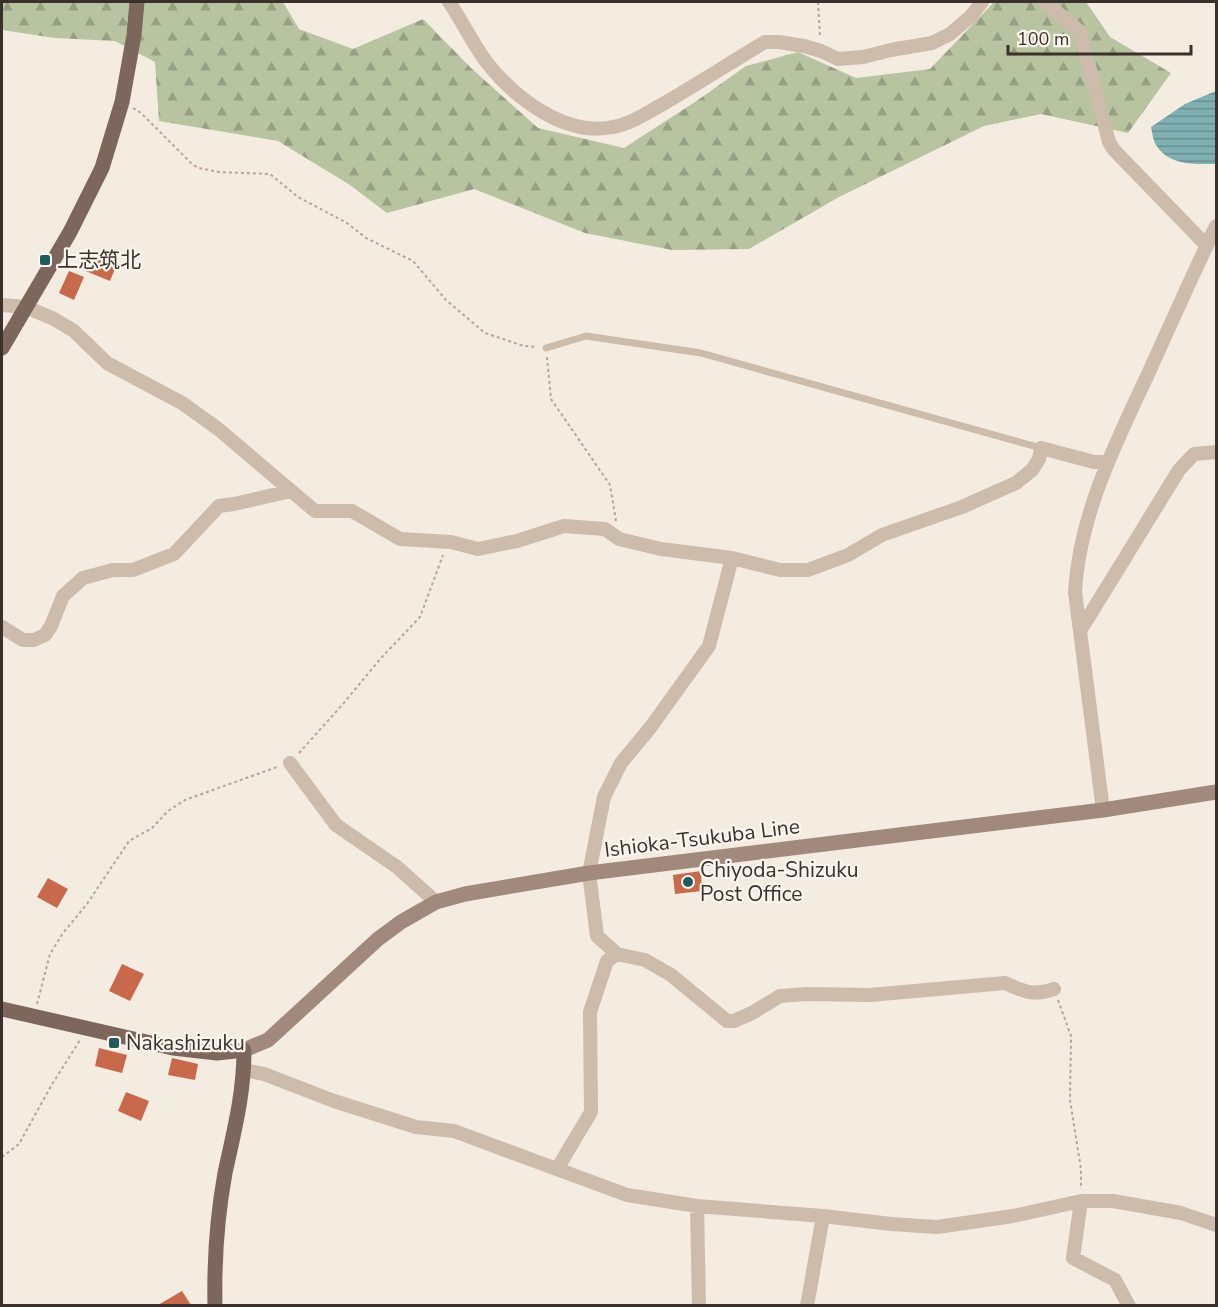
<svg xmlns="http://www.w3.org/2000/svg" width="1218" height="1307" font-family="'Nunito Sans','Noto Sans JP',sans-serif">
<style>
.forest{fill:url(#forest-firs)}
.water{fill:url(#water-rules)}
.building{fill:#c8694b}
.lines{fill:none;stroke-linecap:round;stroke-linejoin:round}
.path{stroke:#b9a596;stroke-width:2;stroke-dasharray:3 3;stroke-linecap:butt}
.service{stroke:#cdbbac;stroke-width:7}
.minor{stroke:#cdbbac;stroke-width:14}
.secondary{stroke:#a18a7d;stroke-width:15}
.primary{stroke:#7d675c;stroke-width:15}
.poi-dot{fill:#1f5a5e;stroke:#fbf5ee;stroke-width:2}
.labels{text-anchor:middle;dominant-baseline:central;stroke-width:4.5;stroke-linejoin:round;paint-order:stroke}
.poi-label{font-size:21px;fill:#3b302b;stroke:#fbf5ee;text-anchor:start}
.street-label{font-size:21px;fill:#3b302b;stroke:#fbf5ee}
</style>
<defs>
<pattern id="forest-firs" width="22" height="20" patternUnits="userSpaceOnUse" patternTransform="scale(1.5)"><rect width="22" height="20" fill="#b8c4a0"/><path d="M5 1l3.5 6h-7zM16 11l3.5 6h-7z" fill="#97a083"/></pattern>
<pattern id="water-rules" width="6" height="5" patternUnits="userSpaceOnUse" patternTransform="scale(1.5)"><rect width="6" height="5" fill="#7fb0b2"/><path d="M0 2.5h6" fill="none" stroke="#699091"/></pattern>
</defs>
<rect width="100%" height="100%" fill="#f4ebe1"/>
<path class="forest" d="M2,2H283L299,29L353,49L423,19L471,68L538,128L624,148L695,102L746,66L798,52L856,78L930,69L994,2H1086L1110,37L1171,73L1128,133L1041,114L984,126L839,197L749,249L672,250L585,233L474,189L387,213L350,185L278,141L159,121L155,62L115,41L55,38L2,30Z"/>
<path class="water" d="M1216,91V164C1195,164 1169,166 1156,145C1153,140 1152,132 1151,127L1185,104Z"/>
<path class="building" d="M89,256L116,266L110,281L83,270Z
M69,271L84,277L74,300L59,293Z
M701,871L702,891L675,894L673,875Z
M48,878L68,889L57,908L37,897Z
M122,964L144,974L130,1001L109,991Z
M99,1048L127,1055L122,1073L95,1066Z
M172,1058L198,1064L195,1080L168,1075Z
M126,1092L149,1101L141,1121L118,1111Z
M182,1291L191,1305H158Z"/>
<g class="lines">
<path class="path" d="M818,2L820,36
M133,108L141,113L193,165L199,168L219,172L270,174L298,197L347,223L366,238L413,261L446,300L485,333L524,346L537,347
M547,357L551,399L610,485L616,521
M299,753L343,704L381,658L420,617L443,555
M1058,1000L1071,1036L1070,1100L1081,1169V1189
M37,1004L50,954L63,933L87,904L129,841L152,828L168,811L185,800L277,767
M2,1157L19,1144L51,1086L80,1040"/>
<path class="service" d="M546,348L586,336L701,353L1041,448"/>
<path class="minor" d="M449,2C463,22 473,45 488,64C516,99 566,137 613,127C631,124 648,112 663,104C698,84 731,62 765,42H779L804,46L821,51L838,59L863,57L891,50L932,43L950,34L971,16L982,2
M1045,2L1080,32L1109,142L1114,150L1207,246
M2,305L26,307L54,319L74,331L107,363L182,403L217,428L315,511H352L400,539L451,542L478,549L517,541L564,526L605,529L619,539L661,549L732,558L780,570H808L848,555L882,535L962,507L1016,483L1032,470L1039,459L1041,448L1094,462H1107
M732,558L709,646L650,728L621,763L604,797L589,873L597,936L617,954L645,960L671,975L727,1021H734L752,1013L780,996L806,994L870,995L1005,983C1025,992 1033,996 1054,989
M2,627L23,640H34L45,635L51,626L63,596L83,578L113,570H133L174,554L219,506L234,504L291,491
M1080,631L1179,470L1194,454L1216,452
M290,763L336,825L397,867L436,902
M1103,810L1075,592C1079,515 1117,440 1149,372C1171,323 1193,274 1216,226
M244,1070L264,1074L334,1101L416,1127L454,1131L627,1195L697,1206L823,1216L891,1224L937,1227L1013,1216L1081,1201H1113L1181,1213L1216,1225
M557,1169L591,1112L590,1012L607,961L617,954
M1081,1201L1073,1258L1115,1280L1129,1306
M697,1206L699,1306
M807,1306L823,1216"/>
<path class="secondary" d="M244,1050L268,1040L378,939L401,922L436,902L465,894L589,873L1103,810L1216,792"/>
<path class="primary" d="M2,348L70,232L102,168L122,102L134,35L137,2
M2,1009L173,1048L217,1053L244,1050C244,1094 234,1131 225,1173C217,1217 214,1261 215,1306"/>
</g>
<g class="poi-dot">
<rect x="39" y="254" width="12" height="12" rx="3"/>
<circle cx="688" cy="882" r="6"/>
<rect x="108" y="1037" width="12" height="12" rx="3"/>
</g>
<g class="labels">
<g class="poi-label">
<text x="57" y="260">上志筑北</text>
<text x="700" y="870">Chiyoda-Shizuku<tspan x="700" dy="24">Post Office</tspan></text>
<text x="126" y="1043">Nakashizuku</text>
</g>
<g class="street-label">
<text transform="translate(702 838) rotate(-7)">Ishioka-Tsukuba Line</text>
</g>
</g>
<rect width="1218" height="1307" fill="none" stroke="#3b302b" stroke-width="6"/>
<path d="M1008 45v9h183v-9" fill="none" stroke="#3b302b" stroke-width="3"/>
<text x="1017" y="45" font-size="18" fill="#3b302b" stroke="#fbf5ee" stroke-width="4.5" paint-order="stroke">100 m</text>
</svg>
